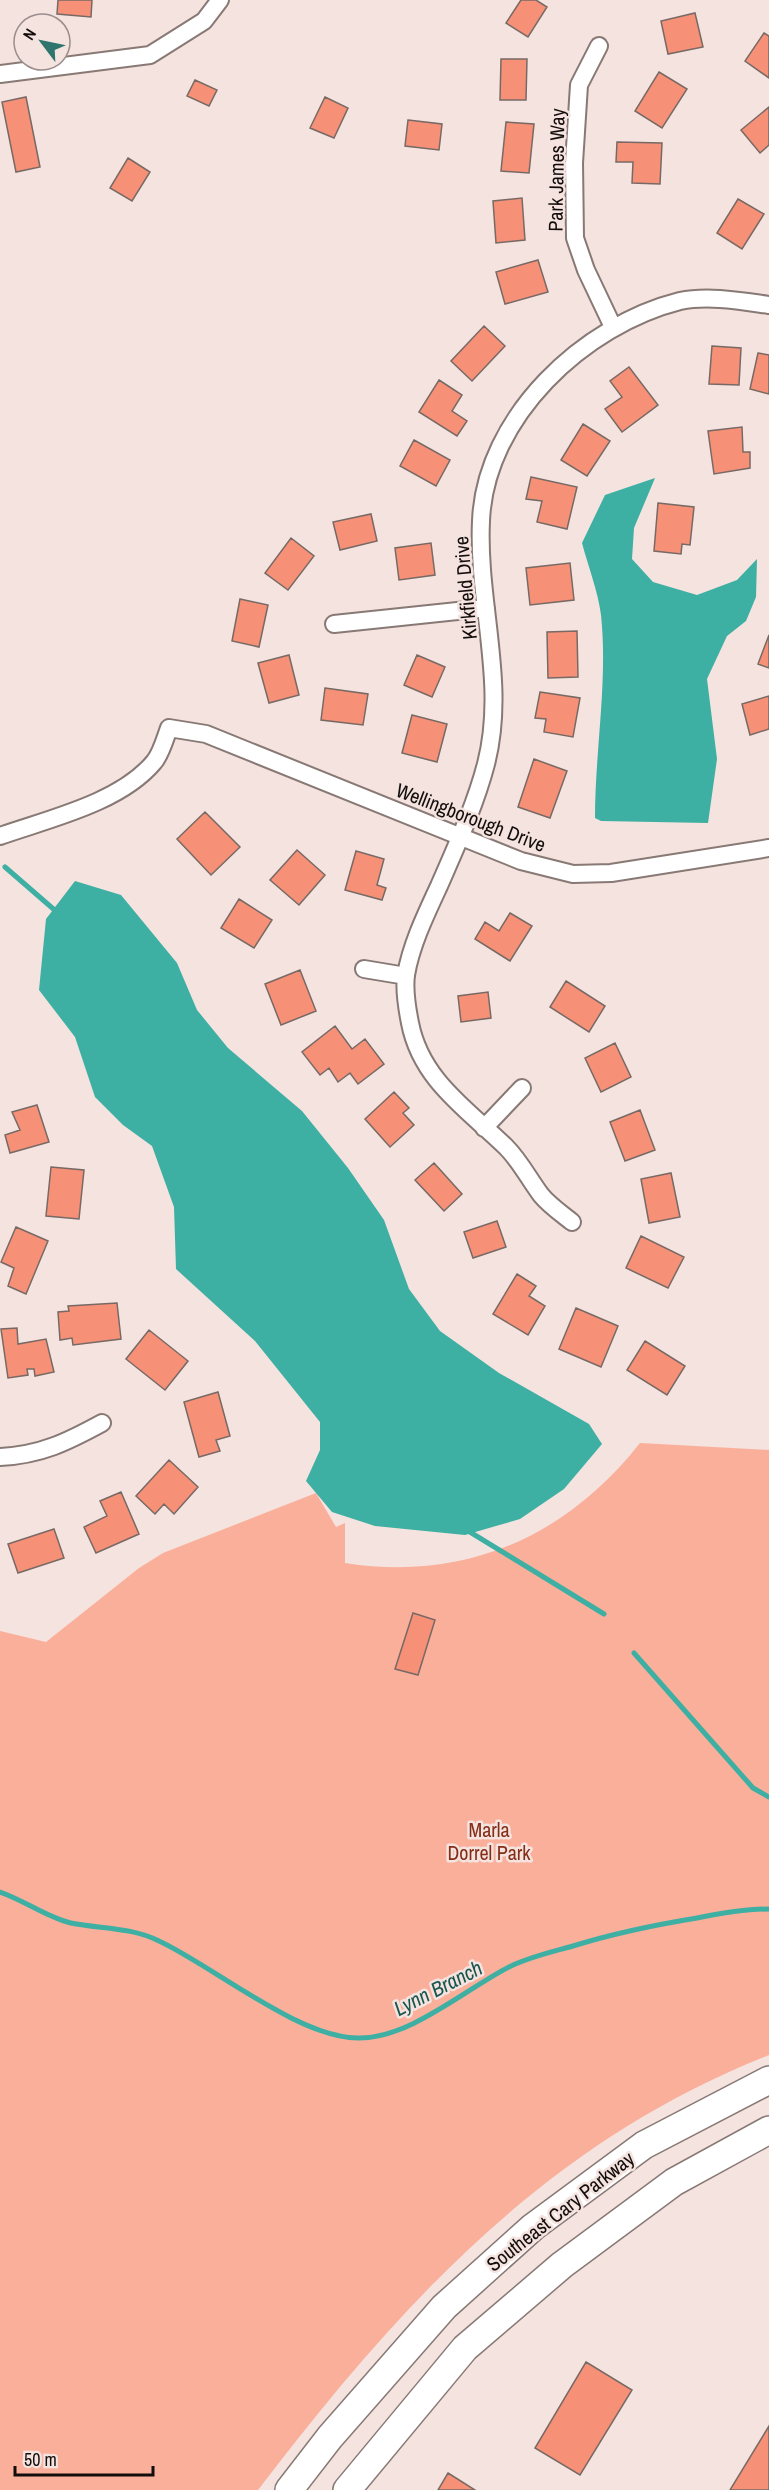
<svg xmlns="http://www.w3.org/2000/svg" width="769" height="2490" font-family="'Archivo Narrow',sans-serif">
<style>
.green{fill:#faaf9b}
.water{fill:#3eafa3}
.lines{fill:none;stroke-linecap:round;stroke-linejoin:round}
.stream{stroke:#3eafa3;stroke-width:5}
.building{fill:#f69177;stroke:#786965;stroke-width:1.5}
.minor-casing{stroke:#887975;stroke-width:20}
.primary-casing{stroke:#887975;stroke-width:30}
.minor{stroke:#fff;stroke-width:16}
.primary{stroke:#fff;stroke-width:27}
.labels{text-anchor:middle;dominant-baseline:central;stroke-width:5;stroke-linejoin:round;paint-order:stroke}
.street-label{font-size:20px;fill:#130d0c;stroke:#f4e3df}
.park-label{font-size:20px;fill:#852d16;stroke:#f4e3df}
.water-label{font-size:21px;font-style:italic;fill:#17564f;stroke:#f4e3df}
</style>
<rect width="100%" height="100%" fill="#f4e3df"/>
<path class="green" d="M640,1443L769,1450V2055C546,2143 400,2304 258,2490H0V1631L46,1642L139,1568L163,1553L316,1493L336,1527L345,1523V1563C464,1582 566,1537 640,1443Z"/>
<path class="water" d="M655,478L634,528L632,559L653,582L697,595L737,580L757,559L756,597L746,621L727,636L707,679L717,759L708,823L601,821L595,818C595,750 608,682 601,615C598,591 588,566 582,543L605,495Z
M75,881L121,895L177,963L197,1010L228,1048L302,1111L348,1168L384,1220L409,1289L440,1331L499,1373L589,1424L602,1444L564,1489L520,1519L465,1535L375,1526L332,1512L306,1481L320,1450V1422L255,1341L176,1269L174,1207L152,1146L123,1125L95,1097L75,1037L39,990L46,919Z"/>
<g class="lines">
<path class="stream" d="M5,867L58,913
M465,1529L604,1614
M634,1653L753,1788L769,1797
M0,1892C24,1900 46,1917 71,1923C101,1929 131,1927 159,1941C213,1966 299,2038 358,2038C409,2039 464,1990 509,1967C529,1957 552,1952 573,1946C615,1933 654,1925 697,1918C722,1913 744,1909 769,1909"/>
</g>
<path class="building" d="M58,0H92L91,17L57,14Z
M521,0H536L547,7L528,37L506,23Z
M695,13L703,47L668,54L661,21Z
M764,33L769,36V78L745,61Z
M501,59H527L526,100H500Z
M659,72L687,89L662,128L635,111Z
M195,80L217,90L209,106L187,96Z
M26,97L40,167L16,172L2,102Z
M325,97L348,108L334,138L310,128Z
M769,107V145L760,153L741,130Z
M408,120L442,124L439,150L405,146Z
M506,122L534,124L529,173L501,171Z
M617,142L662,143L660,184L632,183L633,162H616Z
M128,158L150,172L132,201L110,188Z
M522,198L525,240L496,243L493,201Z
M738,199L764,214L742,249L717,233Z
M538,260L548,292L505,304L496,272Z
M484,326L505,346L472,381L451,361Z
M712,346L741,348L739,385L709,384Z
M758,353L769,355V394L750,389Z
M629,367L658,405L622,432L605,409L622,397L610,381Z
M439,380L462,395L452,411L467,421L457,436L419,412Z
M583,424L610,441L587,476L561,460Z
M742,427L743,452H750V468L714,474L708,431Z
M414,440L450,460L436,486L400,466Z
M531,477L577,487L567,529L537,522L542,501L526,499Z
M658,503L694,507L690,545L682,544L681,554L654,551Z
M371,514L377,541L340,550L333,522Z
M291,538L314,556L288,590L265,573Z
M431,543L435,575L399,580L395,548Z
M570,563L574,600L530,605L526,568Z
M240,599L268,605L259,647L232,641Z
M577,631L578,677L548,678L547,632Z
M769,635V668L758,664Z
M289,655L299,695L269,703L258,663Z
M417,655L445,667L432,697L404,685Z
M325,688L368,694L363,725L321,720Z
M540,692L580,698L573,737L544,732L546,719L535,718Z
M769,696V729L750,735L742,704Z
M412,715L447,724L437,762L402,753Z
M534,759L567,771L550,818L518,807Z
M205,812L240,847L211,875L177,839Z
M297,850L325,875L299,905L270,880Z
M356,851L384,859L377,885L386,888L382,900L345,890Z
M239,899L272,920L254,948L221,928Z
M510,913L532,926L510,961L475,939L485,922L499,931Z
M300,970L316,1011L281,1025L265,984Z
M566,981L605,1006L589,1032L550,1007Z
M488,992L491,1018L461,1022L458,996Z
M335,1026L352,1049L365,1039L384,1064L358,1084L350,1073L338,1082L329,1068L320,1075L302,1052Z
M615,1043L631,1077L601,1092L585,1058Z
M394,1092L409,1108L403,1113L414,1125L390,1147L365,1119Z
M37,1105L49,1142L10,1153L5,1135L20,1130L12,1112Z
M640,1110L655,1150L625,1161L610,1122Z
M434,1163L462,1194L444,1211L415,1180Z
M51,1167L84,1170L79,1219L46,1216Z
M671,1173L680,1217L649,1223L641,1179Z
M497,1221L506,1247L473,1258L464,1232Z
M16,1227L48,1241L26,1294L8,1286L14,1268L1,1262Z
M641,1236L684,1257L668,1288L626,1268Z
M517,1274L536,1286L529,1296L545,1306L528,1335L493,1314Z
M117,1303L121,1339L73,1345L72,1338L60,1340L58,1312L69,1311L68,1306Z
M576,1308L618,1326L601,1367L559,1349Z
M17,1328L18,1344L46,1339L54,1372L35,1376L34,1369H27L28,1375L8,1378L1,1329Z
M149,1330L188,1361L165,1390L126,1359Z
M645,1341L685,1366L667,1395L627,1370Z
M218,1392L230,1436L216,1440L220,1451L199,1457L184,1402Z
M169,1460L198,1487L174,1514L164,1504L155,1514L136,1496Z
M121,1492L139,1534L96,1553L84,1527L107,1516L100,1501Z
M54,1529L64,1558L18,1573L8,1544Z
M413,1613L435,1620L418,1675L395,1669Z
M586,2362L632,2390L580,2475L535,2448Z
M769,2426V2490H730Z
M448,2473L475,2490H438Z"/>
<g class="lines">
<defs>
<path id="minor" d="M599,46L579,85L574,163L575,238L586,270L613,327
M0,74L150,55L204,21L220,0
M334,624L486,608
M0,836C48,819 120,803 154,762C161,754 165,739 169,728L206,734L521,861L573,874L611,873L769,848
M364,969L406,976
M484,1128L522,1088
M572,1222C562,1214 549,1205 541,1195C529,1179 520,1161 506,1147C467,1109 421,1080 410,1023C407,1008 404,990 406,975C411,945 426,914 439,886C456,847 475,806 486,764C507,683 477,603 481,521C485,417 584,325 680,301C708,295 741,301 769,305
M0,1457C41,1455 67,1442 102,1423"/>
<path id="primary" d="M289,2490L330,2437L444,2307L533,2227L644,2145L769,2080
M347,2490L465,2348L562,2265L674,2182L769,2130"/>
</defs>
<use href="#minor" class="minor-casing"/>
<use href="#primary" class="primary-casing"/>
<use href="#minor" class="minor"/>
<use href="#primary" class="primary"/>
</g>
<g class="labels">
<g class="street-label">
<text transform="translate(556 170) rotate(-89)">Park James Way</text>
<text transform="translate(465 588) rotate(-95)">Kirkfield Drive</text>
<text transform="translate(471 817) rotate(21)">Wellingborough Drive</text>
<text transform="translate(560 2211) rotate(-38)">Southeast Cary Parkway</text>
</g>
<g class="park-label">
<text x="489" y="1829">Marla<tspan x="489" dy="23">Dorrel Park</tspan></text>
</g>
<g class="water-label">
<text transform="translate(438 1988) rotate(-27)">Lynn Branch</text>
</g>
</g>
<g transform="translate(42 42) rotate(302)"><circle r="28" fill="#f4e3df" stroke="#9a8d8b" stroke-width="1.5"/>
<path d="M0-4.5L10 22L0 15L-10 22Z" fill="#2e756d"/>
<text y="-9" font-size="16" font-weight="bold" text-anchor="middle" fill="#130d0c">N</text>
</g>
<path d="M15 2466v9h138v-9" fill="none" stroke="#130d0c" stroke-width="3"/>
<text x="24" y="2466" font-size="18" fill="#130d0c" stroke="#f4e3df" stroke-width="4.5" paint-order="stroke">50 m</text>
</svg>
